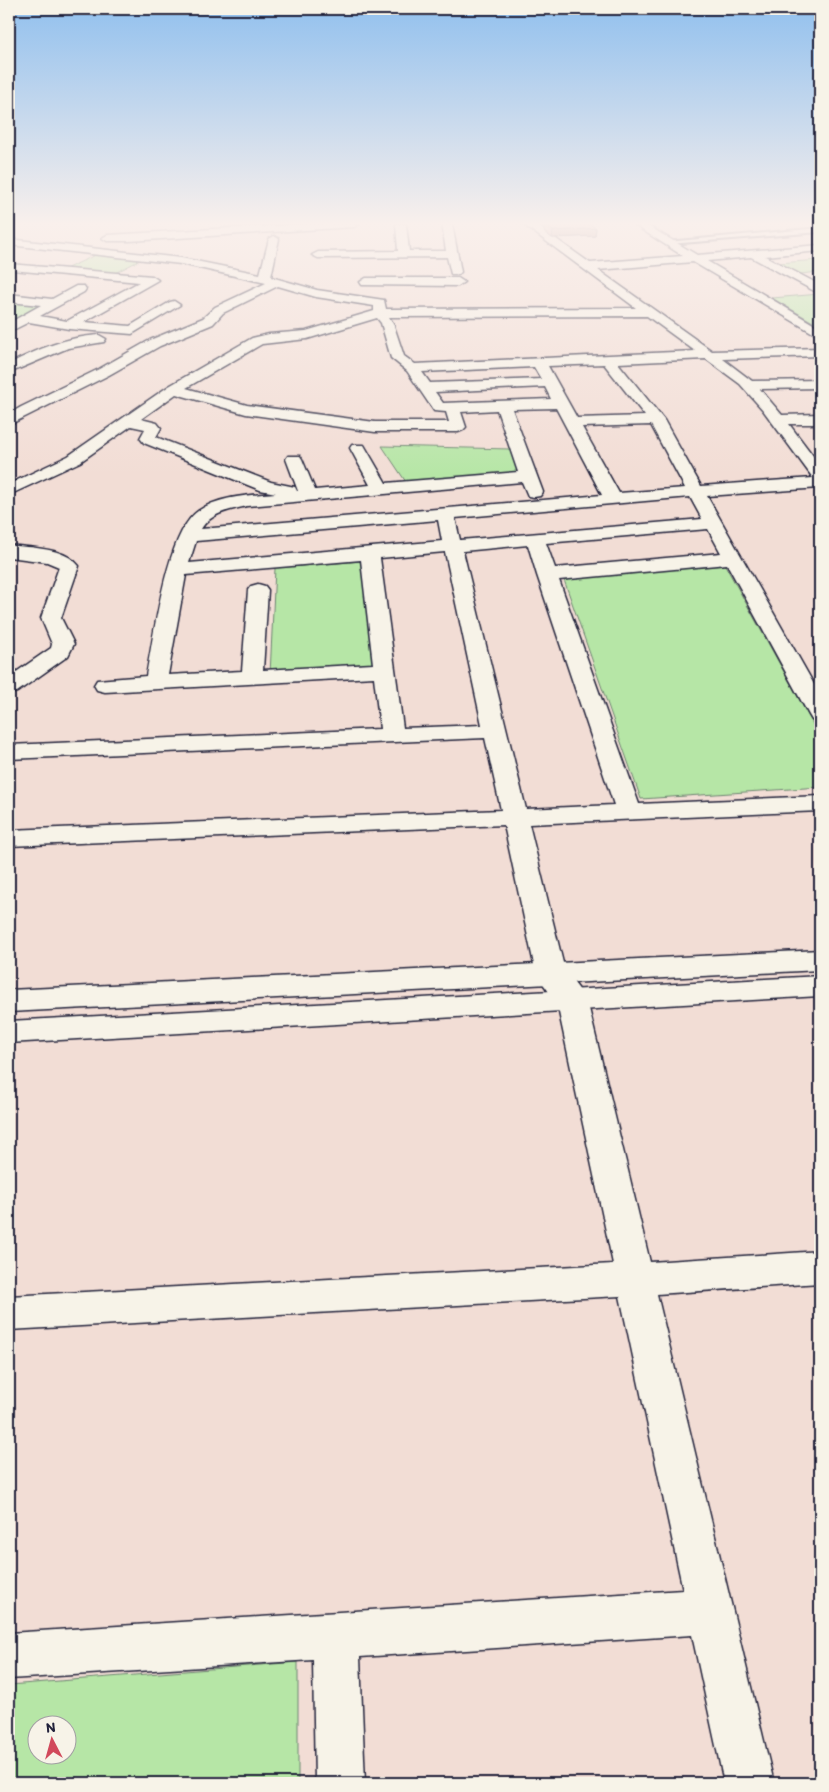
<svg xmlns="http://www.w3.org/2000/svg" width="829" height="1792" font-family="Itim,sans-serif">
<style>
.green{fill:#b6e6a6;stroke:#6c8470;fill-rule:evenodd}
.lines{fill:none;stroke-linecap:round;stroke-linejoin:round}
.lane-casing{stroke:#22223b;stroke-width:4}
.street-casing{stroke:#22223b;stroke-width:3}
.secondary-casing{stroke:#22223b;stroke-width:3}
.lane{fill:#f7f3e8;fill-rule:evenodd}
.street{fill:#f7f3e8;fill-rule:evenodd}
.secondary{fill:#f7f3e8;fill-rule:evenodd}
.wall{fill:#c69390;stroke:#22223b}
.shaded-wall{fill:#a17876;stroke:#22223b}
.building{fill:#e6aba8;stroke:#22223b}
</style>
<rect width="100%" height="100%" fill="#f2ddd5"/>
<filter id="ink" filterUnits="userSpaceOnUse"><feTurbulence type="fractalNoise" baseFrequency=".02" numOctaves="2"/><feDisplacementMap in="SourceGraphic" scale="10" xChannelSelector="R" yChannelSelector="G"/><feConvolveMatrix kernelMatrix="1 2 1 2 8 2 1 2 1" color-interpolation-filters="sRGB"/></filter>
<g filter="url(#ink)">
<path class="green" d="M98,254L144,258L111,275L63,270Z
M820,260V272L800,274L778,263Z
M820,294V326L772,298Z
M9,301L45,305L9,324Z
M382,446L511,449L520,473L406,482Z
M362,561L374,668L270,675L275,568Z
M725,565L820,737V787L641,799L563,577Z
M298,1662V1783H9V1685ZM38,1724H68V1754H38Z"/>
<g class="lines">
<defs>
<path id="lane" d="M820,228V232L669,244L666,242Z"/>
<path id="street" d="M304,224H359L354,227L129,241H107L102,238L107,235Z
M396,224H406L409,251H446L442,224H452L461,272L459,274H451L447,257L318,258L312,255L318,252L398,251Z
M523,224H535L590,263L683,256L633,224H645L697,255L820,245V251L765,256L820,285V292L818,293L751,257L707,261L820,328V337L693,262L598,270L712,351L820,348V356L723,359L752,381L820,380V388L760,389L782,415L820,414V424H789L820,465V488L707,496L820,695V722L812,720L809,715L727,564L559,580L639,804L820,796V811L529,824L565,971L587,1000L650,1262L820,1251V1283L657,1294L774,1783H724L692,1635L360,1657L365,1783H315L313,1660L9,1679V1633L683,1590L620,1296L9,1330V1296L613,1264L557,1003L536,974L504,825L9,846V830L501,810L485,738L9,759V745L380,729L374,677L105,692L97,690L94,685L97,680L146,676C154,637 166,533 198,511C219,496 251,495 276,493L260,490L144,443L140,438L145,429L131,426L80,462L9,495V484L68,456L169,386L252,338L269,334L306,331L374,311V306L316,297L278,286L223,313L213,324L160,346L109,375L9,425V414L21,407L99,369L150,340L203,318L215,307L266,283L181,264L9,245V239L181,258L260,274L269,239L274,236L279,239L271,277L317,290L384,300L386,309L636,308ZM647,316L695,351L415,364L404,356L393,323L389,317ZM377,318L381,323L391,358L407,371L434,411L446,412L449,422H375L247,405L186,388L262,344L307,339ZM706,359L740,384L763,410L813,478L701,486L664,420L618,363ZM604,364L645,416L577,418L548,366ZM534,367L541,379L430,383L422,372ZM545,387L551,399L443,403L435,392ZM176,394L246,414L375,432H458L463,430L466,427L461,412L497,410L518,472L386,483L364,445H352L350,448L370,485L315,490L302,459L300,456H288L286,459L298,491H297L295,487L271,482L156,437L161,428L157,423L141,419ZM556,408L602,495L201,529C211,513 229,510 247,506L522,482L528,496L534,497L540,496L543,492L512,409ZM651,425L685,488L619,493L582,427ZM690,497L702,519L460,540L455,518ZM438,520L442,541L189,563L196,541ZM708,529L721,553L555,568L546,543ZM528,545L537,575L614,805L526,809L463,551ZM445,552L482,725L403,728L380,558ZM361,560L373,664L263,670L268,590L265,586L258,584L251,586L248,590L242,671L168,675L186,575Z
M9,264L152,276L158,280L84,322L130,326L170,302L174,301L180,305L132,334L69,329L29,322L9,332V323L41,305L9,302V294L52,299L76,286H84L86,289L84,292L40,316L67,321L139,282L12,270H9Z
M366,278H458L464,282L458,286L362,285L360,282Z
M99,335L106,339L104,342L68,348L9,373V364C38,349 66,337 99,335Z
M9,545C30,548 65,547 79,566L61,618L74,644L68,656L17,692L9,694V677L51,648L52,644L41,618L59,567L47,562L9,557Z"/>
<path id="secondary" d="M820,950V970L9,1012V990Z
M820,976V996L9,1043V1021Z"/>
</defs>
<use href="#lane" class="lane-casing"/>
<use href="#street" class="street-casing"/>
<use href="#secondary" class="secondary-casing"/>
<use href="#lane" class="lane"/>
<use href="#street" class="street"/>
<use href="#secondary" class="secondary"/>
</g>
<path class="wall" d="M545,225L596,228L595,236L552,238L544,232Z"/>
<path class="shaded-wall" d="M596,228L595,236L552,238L553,231Z"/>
<path class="building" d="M563,224H589L596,228L553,231L545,225Z"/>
</g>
<linearGradient id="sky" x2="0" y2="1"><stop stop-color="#91c0ee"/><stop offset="0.47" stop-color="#f9f0ec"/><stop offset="1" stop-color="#f9f0ec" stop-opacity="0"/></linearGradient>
<rect width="829" height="475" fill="url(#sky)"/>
<rect width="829" height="1792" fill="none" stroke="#f7f3e8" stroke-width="30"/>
<rect x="15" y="15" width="799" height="1762" fill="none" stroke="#22223b" stroke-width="2" filter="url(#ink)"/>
<g transform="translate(52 1740) rotate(354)"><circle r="24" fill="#f7f3e8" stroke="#a29fa3"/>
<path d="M0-4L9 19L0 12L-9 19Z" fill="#d1495b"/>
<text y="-8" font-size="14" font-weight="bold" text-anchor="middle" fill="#22223b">N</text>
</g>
</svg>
